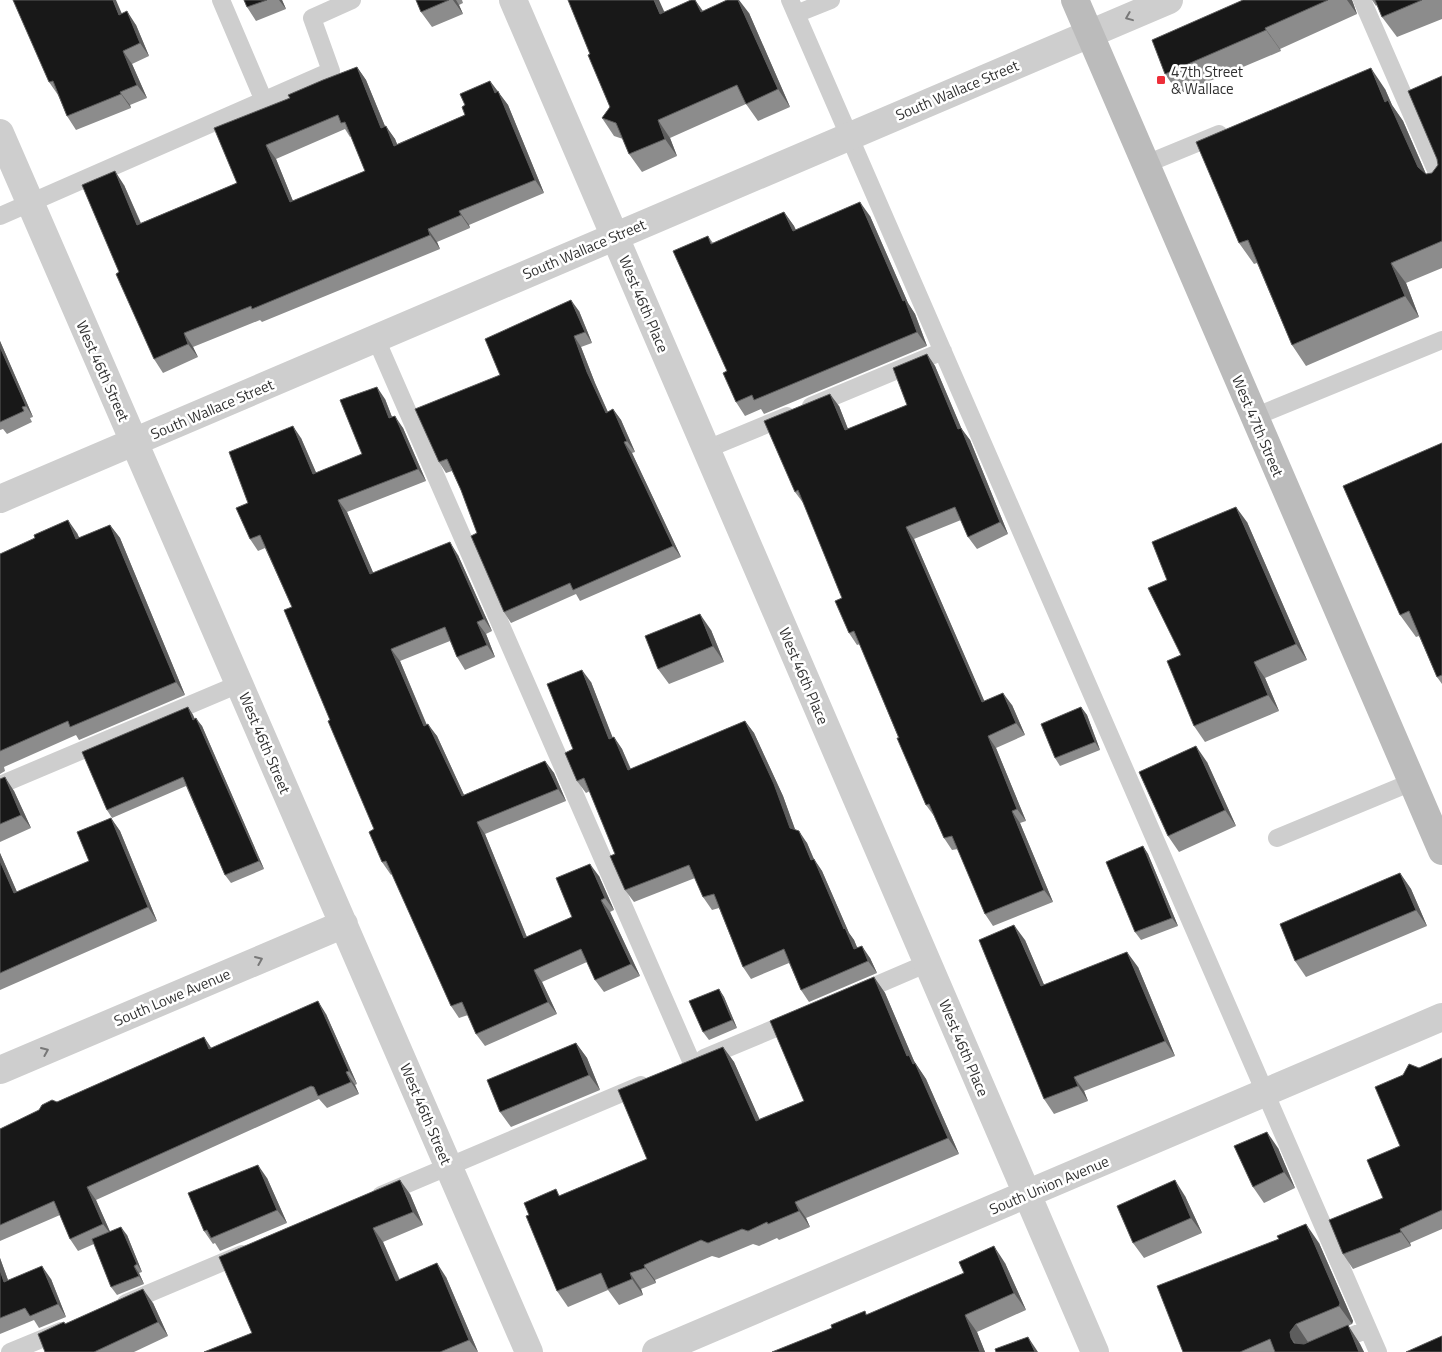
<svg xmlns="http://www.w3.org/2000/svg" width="1442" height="1352" font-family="'Titillium Web',sans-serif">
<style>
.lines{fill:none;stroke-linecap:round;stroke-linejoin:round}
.lane{stroke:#cecece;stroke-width:18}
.street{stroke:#cecece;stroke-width:28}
.secondary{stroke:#bbb;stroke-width:28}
.wall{fill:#8c8c8c;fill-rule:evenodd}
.shaded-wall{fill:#5d5d5d}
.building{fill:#181818;stroke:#5d5d5d;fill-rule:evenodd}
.oneway{stroke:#787878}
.poi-dot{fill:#ed2e39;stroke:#fff;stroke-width:2}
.labels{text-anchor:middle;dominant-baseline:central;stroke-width:5;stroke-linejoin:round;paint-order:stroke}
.poi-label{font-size:15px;fill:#313131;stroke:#fff;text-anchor:start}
.street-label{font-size:15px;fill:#313131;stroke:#fff}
</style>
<rect width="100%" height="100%" fill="#fff"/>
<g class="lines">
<path class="lane" d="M221,0L264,101
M790,0L1378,1352
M1362,0L1442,184
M796,14L831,0
M1146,164L1219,134
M0,216L331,71L312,18L352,0
M376,339L692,1063
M811,406L943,351
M1254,417L1442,340
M707,449L787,416
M0,785L239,684
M1277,838L1412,782
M858,993L928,963
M704,1058L795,1020
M381,1195L641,1085
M126,1303L242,1254
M10,1352L61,1331
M1313,1352L1368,1329"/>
<path class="street" d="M513,0L1095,1352
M0,133L529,1352
M0,499L1169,0
M0,1070L344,924
M656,1352L1442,1017"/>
<path class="secondary" d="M1075,0L1442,851"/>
</g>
<path class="wall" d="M244,0H282L286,9L256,21L247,7Z
M416,0H462L463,3L459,5L463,14L432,27L421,12Z
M695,0L703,11L749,13L790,107L758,121L746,104L670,138L677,156L642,172L629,154L623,139L614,136L602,118L610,107L578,23L664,12Z
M1243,0H1352L1357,14L1280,49L1281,51L1179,94L1165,74Z
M1372,0H1442V19L1397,37L1382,17L1377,5L1376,6Z
M122,13L136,25L149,56L132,64L147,98L130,105L131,108L76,130L67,116L58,95L49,82Z
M357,67L366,80L385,126L395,139L397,144L465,115V105L490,81L508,105L544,193L469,225L470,228L437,242L440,249L262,322L260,320L193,347L198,357L163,373L154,359L119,272L124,185L141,223L237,183L290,98ZM345,129L350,137L351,136L365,171L293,201L276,159Z
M1442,76V268L1406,283L1419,317L1306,366L1292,345L1257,263L1254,264L1239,243L1385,89L1392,105L1403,121L1426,174L1432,173L1438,165Z
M784,212L794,226L796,230L870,216L908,303L915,314L927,346L764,414L761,409L745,416L736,402L727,371L708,236L713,243Z
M579,311L592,343L581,347L595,383L608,412L613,409L621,420L635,452L632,453L681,557L580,601L576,594L511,623L504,612L477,533L461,490L452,471L446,473L439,462L500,375Z
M0,341L33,417L30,418L32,422L7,434L3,429L0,430Z
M927,354L935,366L961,428L970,440L1008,534L977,549L968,537L961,520L914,539L984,701L1012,705L1025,735L996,748L1026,821L1020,823L1053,902L993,926L985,914L958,849L952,850L944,838L934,816L926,805L860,644L857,645L849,633L842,598L804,504L795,492L839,406L848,429L907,405Z
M385,399L392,417L403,428L426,481L347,512L373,573L458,555L492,631L486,634L495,657L465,670L457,657L450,641L400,661L427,725L437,736L464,795L545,761L554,773L566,801L485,834L527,937L572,917L599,876L614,910L610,912L640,976L604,992L595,980L587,962L542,982L557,1014L485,1046L476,1034L468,1015L459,1018L451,1006L392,874L391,875L382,862L374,829L330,720L292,607L265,548L258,551L250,539L248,503L301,438L316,473L362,454Z
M1442,443V684L1437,677L1419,636L1416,637L1400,615Z
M1247,522L1307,660L1265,678L1279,711L1205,742L1194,726L1167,580Z
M110,525L120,538L185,695L79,740L76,735L4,767L5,771L0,774V554L77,533L79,538Z
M711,630L724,662L669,684L658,669Z
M591,682L612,737H614L622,749L631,769L745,721L754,733L783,796L795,830L807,843L814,859L822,871L849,933L854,940L857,948L870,958L877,973L809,1002L801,990L789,963L751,979L743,967L719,908L712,910L703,897L695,878L634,902L625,890L615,854L590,791L586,793L577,781L573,749Z
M188,707L193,715L195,719L202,726L264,869L231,883L225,875L186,786L112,818L107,810Z
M1081,707L1087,715L1100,750L1060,766L1055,758Z
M1207,762L1236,826L1179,852L1168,836Z
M0,779L14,791L31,828L0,842Z
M111,818L120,831L157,921L0,990V853L17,892L89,861Z
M1143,846L1148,854L1178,926L1141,940L1135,932Z
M1400,873L1411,889L1427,926L1306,977L1295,961Z
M1025,940L1044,985L1138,967L1175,1056L1084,1091L1088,1101L1054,1114L1044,1099Z
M874,977L885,993L914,1061L926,1079L959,1154L806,1218L810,1227L779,1240L777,1238L759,1246L753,1244L719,1258L712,1256L655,1280L656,1283L641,1289L643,1295L619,1305L608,1290L568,1307L557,1291L529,1215L561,1195L647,1159L723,1047L734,1062L759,1119L804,1101Z
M719,989L724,997L737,1028L709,1040L703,1032Z
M326,1014L357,1084L355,1085L359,1094L327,1108L319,1099L96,1200L110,1232L127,1235L142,1272L139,1273L144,1284L117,1295L111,1287L94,1244L78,1251L70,1239L60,1215L0,1241V1129L57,1102L204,1037L211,1048Z
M576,1043L587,1058L600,1090L511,1127L500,1112Z
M1442,1058V1229L1410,1243L1411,1246L1353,1269L1343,1254L1383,1198L1400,1146L1419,1068Z
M1278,1148L1295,1188L1264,1203L1253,1187Z
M267,1178L287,1223L220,1251L215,1243L213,1244L204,1231Z
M410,1194L423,1225L383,1242L400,1280L446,1277L478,1352H204L252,1333Z
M1185,1196L1202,1233L1144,1258L1133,1243Z
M1319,1243L1353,1321L1352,1324L1348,1326L1360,1344L1364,1352H1183Z
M0,1258L8,1280L51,1279L66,1317L39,1328L34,1320L0,1334Z
M1005,1263L1026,1310L977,1332L985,1352H772L832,1328L865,1311L867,1315Z
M153,1303L168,1336L134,1352H45L65,1324Z"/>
<path class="shaded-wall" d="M113,0H116L128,28L119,15Z
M279,0H282L286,9Z
M453,0H456L459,5L463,14Z
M654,0H659L673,31L660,14Z
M695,0L706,16L701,12Z
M738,0H739L749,13L790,107L778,89Z
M1347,0H1352L1357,14Z
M127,11L136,25L149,56L140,43Z
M1265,28L1280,49L1281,51L1266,30Z
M123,51L132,64L147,98L137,85Z
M357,67L366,80L391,141L381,128Z
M1371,68L1385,89L1392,105L1403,121L1432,188L1418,167L1385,102Z
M490,81L508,105L544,193L535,180Z
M120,92L130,105L131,108L121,94Z
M658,120L670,138L677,156L665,139Z
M386,126L395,139L403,159L394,146Z
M266,145L276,159L299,216L290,202Z
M115,171L124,185L147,238L137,225Z
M860,202L870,216L908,303L915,314L927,346L917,332L903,301Z
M459,211L469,225L470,228L461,215Z
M784,212L794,226L802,245L793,231Z
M428,229L437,242L440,249L430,235Z
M1391,263L1406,283L1419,317L1405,296Z
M571,300L579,311L592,343L585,332Z
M184,333L193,347L198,357L188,344Z
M574,336L581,347L595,383L613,424L606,413L587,372Z
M0,341L33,417L26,406L0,347Z
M927,354L935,366L966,439L961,428L970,440L1008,534L1000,522L958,429Z
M377,387L385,399L397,430L389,418Z
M830,394L839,406L853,442L845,430Z
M613,409L621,420L635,452L627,441Z
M395,416L403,428L426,481L418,469Z
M293,426L301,438L322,486L313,474Z
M624,442L632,453L681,557L673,546Z
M338,500L347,512L379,586L370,574Z
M1236,507L1247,522L1307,660L1296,644Z
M68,520L77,533L86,552L76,539Z
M110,525L120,538L185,695L176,682Z
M906,527L914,539L990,714L982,702Z
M450,542L458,555L492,631L484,619Z
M700,614L711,630L724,662L713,646Z
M477,622L486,634L495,657L487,645Z
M391,649L400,661L432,738L424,726Z
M1254,662L1265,678L1279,711L1268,695Z
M582,670L591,682L618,751L609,739Z
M1003,693L1012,705L1025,735L1016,723Z
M188,707L193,715L198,728L193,720Z
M1081,707L1087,715L1100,750L1095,742Z
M196,718L202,726L264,869L259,861Z
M745,721L754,733L783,796L799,840L790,828Z
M428,724L437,736L470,808L462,796Z
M988,736L996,748L1026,821L1017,809Z
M614,737L622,749L636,782L628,770Z
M1196,746L1207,762L1236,826L1225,810Z
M545,761L554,773L566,801L558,789Z
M5,777L14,791L31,828L21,815Z
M1012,811L1020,823L1053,902L1044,890Z
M111,818L120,831L157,921L148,907Z
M477,822L485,834L532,950L524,938Z
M799,831L807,843L819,872L811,860Z
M1143,846L1148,854L1178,926L1172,918Z
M0,853L23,906L14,893L0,861Z
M814,859L822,871L849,933L854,940L863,961L854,949L844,929Z
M590,864L599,876L614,910L605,898Z
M1400,873L1411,889L1427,926L1416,910Z
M601,900L610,912L640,976L631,964Z
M1014,925L1025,940L1051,1001L1041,986Z
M862,946L870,958L877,973L868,961Z
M1127,952L1138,967L1175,1056L1165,1041Z
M534,970L542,982L557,1014L548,1002Z
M874,977L885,993L914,1061L926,1079L959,1154L948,1138L907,1056Z
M719,989L724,997L737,1028L732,1020Z
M318,1001L326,1014L357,1084L349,1071Z
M204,1037L212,1049H209Z
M576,1043L587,1058L600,1090L589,1075Z
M723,1047L734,1062L767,1136L756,1121Z
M346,1072L355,1085L359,1094L351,1082Z
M1074,1077L1084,1091L1088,1101L1078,1086Z
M1267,1132L1278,1148L1295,1188L1284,1172Z
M258,1165L267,1178L287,1223L277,1210Z
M400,1180L410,1194L423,1225L413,1212Z
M1175,1180L1185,1196L1202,1233L1191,1218Z
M87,1187L96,1200L112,1236L103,1224Z
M795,1202L806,1218L810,1227L799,1211Z
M1306,1224L1319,1243L1353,1321L1352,1324L1339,1306Z
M121,1227L127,1235L142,1272L137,1264Z
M373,1228L383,1242L406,1295L396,1281Z
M1400,1229L1410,1243L1411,1246L1401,1232Z
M994,1246L1005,1263L1026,1310L1014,1293Z
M0,1258L13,1294L4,1282L0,1270Z
M437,1263L446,1277L478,1352L469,1340Z
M644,1265L655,1280L656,1283L645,1268Z
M42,1266L51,1279L66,1317L58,1304Z
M134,1266L139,1273L144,1284L139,1276Z
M630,1273L641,1289L643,1295L632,1279Z
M143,1289L153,1303L168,1336L158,1322Z
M965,1315L977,1332L985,1352H980Z
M1296,1324L1308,1342L1303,1352L1291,1338L1290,1332Z
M1348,1325L1360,1344L1364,1352H1359Z
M1028,1337L1038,1352H1035Z"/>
<path class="building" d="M13,0H113L119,15L127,11L140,43L123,51L137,85L120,92L121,94L67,116L53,81L49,82Z
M244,0H267L247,7Z
M416,0H449L421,12Z
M568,0H654L660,14L691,0H695L701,12L727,0H738L778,89L746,104L737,85L658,120L665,139L629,154L616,123L602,118L610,107L588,55L590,54Z
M1243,0H1328L1265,28L1266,30L1165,74L1152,40Z
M1375,0H1422L1382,17Z
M357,67L381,128L386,126L394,146L465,115L462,107L465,105L460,94L490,81L495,93L498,91L535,180L459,211L461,215L428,229L430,235L252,309L251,306L184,333L188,344L154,359L116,274L119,272L82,185L115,171L137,225L237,183L214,128L290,98L288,95L323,80ZM338,115L341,123L345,122L365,171L290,202L266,145Z
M1371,68L1385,102L1388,100L1418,167L1426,174L1432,173L1438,165L1437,159L1408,91L1442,76V241L1391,263L1405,296L1292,345L1248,240L1239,243L1196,142Z
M860,202L903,301L905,300L917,332L754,400L752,395L736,402L723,373L727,371L673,251L708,236L711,244L784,212L793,231Z
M571,300L585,332L574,336L587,372L606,413L613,409L627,441L624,442L673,546L573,590L570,583L504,612L471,536L477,533L461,490L447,459L439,462L415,409L500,375L485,339Z
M0,347L26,406L22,407L24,411L0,422Z
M927,354L958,429L961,428L1000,522L968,537L955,507L906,527L982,702L1003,693L1016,723L988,736L1017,809L1012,811L1044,890L985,914L952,836L944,838L929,804L926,805L897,738H899L854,631L849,633L835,601L842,598L798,490L795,492L764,421L830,394L845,430L907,405L893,368Z
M377,387L389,418L395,416L418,469L338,500L370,574L450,542L484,619L477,622L487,645L457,657L445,627L391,649L424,726L428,724L462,796L545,761L558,789L477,822L524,938L572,917L556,878L590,864L605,898L601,900L631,964L595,980L581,949L534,970L548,1002L476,1034L462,1002L451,1006L386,861L382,862L369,832L374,829L328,721L330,720L284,610L292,607L260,535L250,539L236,508L248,503L229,452L293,426L313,474L362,454L340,400Z
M1442,443V675L1437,677L1409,611L1400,615L1343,486Z
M1236,507L1296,644L1254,662L1268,695L1194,726L1167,661L1181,655L1148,588L1167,580L1152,542Z
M68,520L76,539L110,525L176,682L70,727L68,721L0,751V554L35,538L34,535Z
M700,614L713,646L658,669L645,636Z
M582,670L609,739L614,737L628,770L745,721L774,784L790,828L799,831L811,860L814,859L844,929L845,928L854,949L862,946L868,961L801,990L784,949L743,967L714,894L703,897L689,865L625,890L610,856L615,854L584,778L577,781L565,753L573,749L547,684Z
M188,707L193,720L196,718L259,861L225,875L183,777L107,810L82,752Z
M1081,707L1095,742L1055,758L1041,724Z
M1196,746L1225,810L1168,836L1139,772Z
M5,777L21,815L0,824V779Z
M111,818L148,907L0,973V861L14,893L89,861L77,832Z
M1143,846L1172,918L1135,932L1106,862Z
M1400,873L1416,910L1295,961L1280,924Z
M1014,925L1041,986L1127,952L1165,1041L1074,1077L1078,1086L1044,1099L979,940Z
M874,977L907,1056L909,1055L913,1064L915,1063L948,1138L795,1202L799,1211L768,1224L767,1222L748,1231L742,1229L708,1243L701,1240L644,1265L645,1268L630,1273L632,1279L608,1289L601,1273L557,1291L526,1216L529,1215L524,1203L556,1189L559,1196L647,1159L618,1090L723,1047L756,1121L804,1101L770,1021Z
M719,989L732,1020L703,1032L689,1001Z
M318,1001L349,1071L346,1072L351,1082L318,1096L314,1087L311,1086L87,1187L103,1224L70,1239L54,1201L0,1225V1129L39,1110L42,1105L52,1100L57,1102L204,1037L209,1049Z
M576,1043L589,1075L500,1112L487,1080Z
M1442,1058V1210L1400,1229L1401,1232L1343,1254L1329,1220L1383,1198L1367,1160L1400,1146L1375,1087L1403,1075L1409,1064L1419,1068Z
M1267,1132L1284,1172L1253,1187L1234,1146Z
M258,1165L277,1210L211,1238L207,1230L204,1231L188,1193Z
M400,1180L413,1212L373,1228L396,1281L437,1263L469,1340L440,1352H204L252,1333L219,1257Z
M1175,1180L1191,1218L1133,1243L1117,1206Z
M1306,1224L1340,1303L1339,1306L1296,1324L1290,1332L1291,1338L1294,1343L1304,1344L1348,1325L1359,1352H1275L1270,1339L1240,1352H1183L1157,1286L1279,1239L1277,1236Z
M121,1227L137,1264L134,1266L139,1276L111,1287L92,1239Z
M994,1246L1014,1293L965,1315L980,1352H772L832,1328L831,1325L865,1311L866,1315L964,1273L959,1262Z
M42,1266L58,1304L30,1316L25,1308L0,1318V1270L4,1282Z
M143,1289L158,1322L94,1352H45L38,1334L64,1322L65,1324Z
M1442,1336V1352H1406Z
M1028,1337L1035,1352H996L995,1349Z"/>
<defs><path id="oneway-chevron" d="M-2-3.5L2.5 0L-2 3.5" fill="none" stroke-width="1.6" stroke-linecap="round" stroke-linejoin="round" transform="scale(1.25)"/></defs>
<g class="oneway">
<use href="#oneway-chevron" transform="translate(1129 17) rotate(158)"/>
<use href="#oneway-chevron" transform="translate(259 960) rotate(-23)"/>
<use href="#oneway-chevron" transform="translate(45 1051) rotate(-23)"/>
</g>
<rect class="poi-dot" x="1156" y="75" width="10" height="10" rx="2.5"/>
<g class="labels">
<g class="poi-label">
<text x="1171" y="71">47th Street<tspan x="1171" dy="17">&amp; Wallace</tspan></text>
</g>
<g class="street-label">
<text transform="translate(957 90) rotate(-23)">South Wallace Street</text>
<text transform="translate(584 249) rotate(-23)">South Wallace Street</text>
<text transform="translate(644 304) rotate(67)">West 46th Place</text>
<text transform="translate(103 371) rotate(66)">West 46th Street</text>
<text transform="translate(212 409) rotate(-23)">South Wallace Street</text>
<text transform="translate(1258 426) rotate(67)">West 47th Street</text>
<text transform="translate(804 676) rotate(67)">West 46th Place</text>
<text transform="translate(265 743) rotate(67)">West 46th Street</text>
<text transform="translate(172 997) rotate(-23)">South Lowe Avenue</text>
<text transform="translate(964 1048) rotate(67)">West 46th Place</text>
<text transform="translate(426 1114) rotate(67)">West 46th Street</text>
<text transform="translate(1049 1185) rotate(-23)">South Union Avenue</text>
</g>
</g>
</svg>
